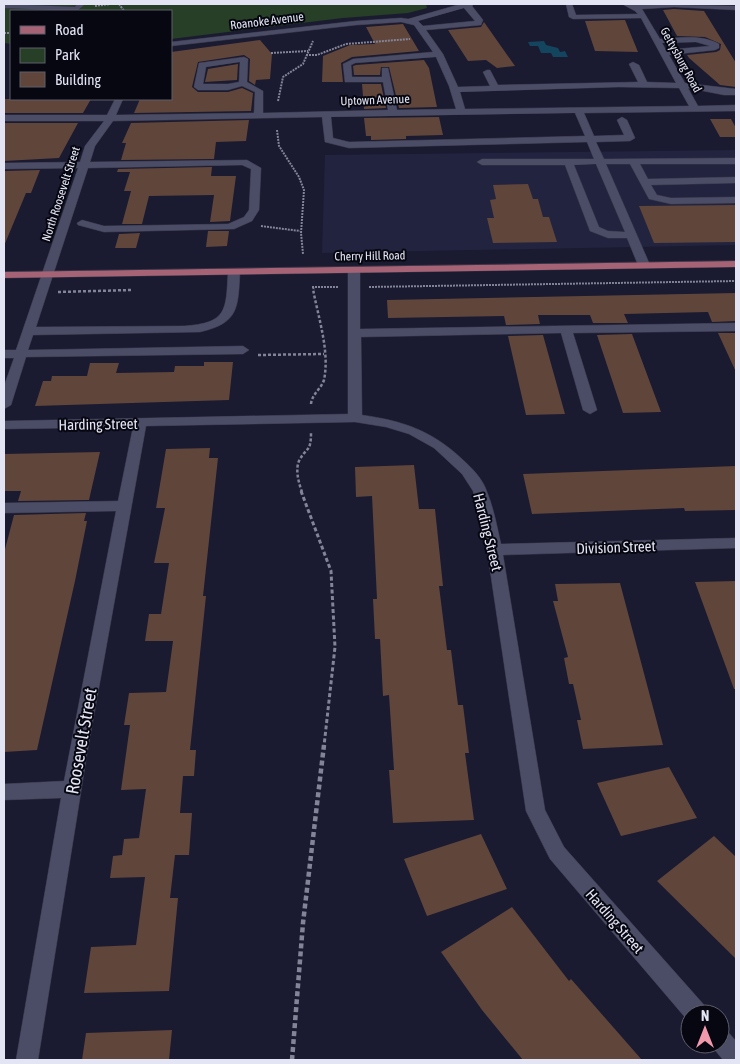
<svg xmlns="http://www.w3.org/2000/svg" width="740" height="1064" font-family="'Asap Condensed',sans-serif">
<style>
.built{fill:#22233f}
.green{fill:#263f26}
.water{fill:#13455e}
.building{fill:#60453b}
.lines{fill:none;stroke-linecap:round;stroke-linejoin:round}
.minor-casing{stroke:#373648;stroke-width:1}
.major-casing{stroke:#373648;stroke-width:1}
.path-far3{stroke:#838497;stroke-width:2;stroke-dasharray:2 1;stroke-linecap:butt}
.path-far2{stroke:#838497;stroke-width:2.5;stroke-dasharray:3 2;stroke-linecap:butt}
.path-far1{stroke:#838497;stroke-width:3;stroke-dasharray:4 2.5;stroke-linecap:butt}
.path{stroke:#838497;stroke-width:4.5;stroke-dasharray:5 3;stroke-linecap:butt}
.minor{fill:#4b4c66;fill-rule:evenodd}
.major{fill:#a56375;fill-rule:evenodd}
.labels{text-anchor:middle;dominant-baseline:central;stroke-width:4;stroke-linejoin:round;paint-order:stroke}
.far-street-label{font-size:12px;fill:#e3e4f4;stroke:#060710}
.street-label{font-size:15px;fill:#e3e4f4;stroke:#060710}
.near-street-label{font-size:18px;fill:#e3e4f4;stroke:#060710}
</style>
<rect width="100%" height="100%" fill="#1a1a30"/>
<path class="built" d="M736,150V245L322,253L325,155Z"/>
<path class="green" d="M4,4H426L427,8L408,13L343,18L171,39V11H11V44L4,43Z"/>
<path class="water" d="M544,41L546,45L558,48L560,52L565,51L568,57H553L551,53H541L538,46H530L528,42Z"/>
<path class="building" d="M674,9L704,11L736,63V87L720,85L689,58L687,55L716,52L720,50L721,44L705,37L677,36L663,10Z
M625,20L638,52L595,51L585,21Z
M484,22L515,66L497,68L486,60L468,61L448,30L481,27Z
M403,24L419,51L352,57L341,63L343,82H322L323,56L350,45L375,44L366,27Z
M260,40L272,54L270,79L256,80L255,85L249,81L250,59L244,55L198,62L192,87L198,92H228L242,88L253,93L251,111L134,113L140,99H171V52Z
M424,60L429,68L437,107L399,108L389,67H381L380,75H354L353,66L356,65Z
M238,64L237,80L205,82L208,69Z
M362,84H381L386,108L364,109Z
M4,99H91L83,113H4Z
M439,117L443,135L406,136V139L371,140V136H366L364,118Z
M710,119H731L736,128V137H720Z
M249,120L246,141L216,142L214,159L121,160L126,143H122L131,123Z
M4,123H78L59,158L4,161Z
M212,167L211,176H236L230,221L210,222L214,195L149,196L142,224H122L131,191H124L130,172H117L118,169Z
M40,170L31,193H26L4,246V171Z
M528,184L533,199H538L543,217H549L557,242L493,243L487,218H494L490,200L496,199L493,185Z
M736,205V242L654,243L639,206Z
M208,231H229L227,246L206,247Z
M140,233L136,248H115L119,234Z
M736,293V321L712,322L708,312L624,314L628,323H593L590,315H538L540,324L506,325L504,316L388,318L387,300Z
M718,333H736V372Z
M632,334L661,412L623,413L597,335Z
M543,335L565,414L526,415L508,336Z
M204,362H233L229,400L35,406L43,381H51L52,376H87L90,363H119L116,373L174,372L175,366H204Z
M210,448L209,458H218L203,596H206L190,750H196L194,776H183L180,813H192L189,855H175L170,898H178L169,991L84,993L91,947L136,945L145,877L110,878L113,856L122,855L124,839L139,838L146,789L121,790L130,725H124L129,693L166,692L173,641H145L149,614H161L169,563H154L165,508H156L166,449Z
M100,452L89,500L18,501L21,491H4V454Z
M414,465L419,509H435L443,586H439L447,650H451L458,705H463L469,753H465L474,820L393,823L389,770H394L389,695L383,696L380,639H375L373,599H377L372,496L356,497L355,467Z
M736,466V510L685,511L684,508L532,514L523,474Z
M86,513L84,521H87L75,581L37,750L4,752V553L14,515Z
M736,581V689H734L695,582Z
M620,583L663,745L583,749L577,720H581L573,684H569L564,658L568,657L553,601H558L555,584Z
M669,767L697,818L621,836L597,783Z
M481,834L507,889L427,916L404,859Z
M714,836L736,857V959L657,881Z
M512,907L569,981L571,979L642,1060H523L482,1010L441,952Z
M172,1030L169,1060H82L86,1033Z"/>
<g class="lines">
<defs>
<path id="minor" d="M4,4L75,7L77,4H85L77,11L4,8Z
M461,4H474L472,6L483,20L481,25L426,30L443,54L458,87L490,86L483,72L487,70H490L498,85L638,82L629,64L633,62L639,65L647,82L676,83L641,18L573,19L569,17L566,4H572L576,15L638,14L635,11L622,4L736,6V10L674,7L642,9L660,39C679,38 701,34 719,44V48L715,50L669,55L685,83L736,89V95H724L688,88L698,106L736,105V111L584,113L594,136L624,135L617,120L622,117L627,120L635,138L630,141L596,142L604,159L736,158V164H640L648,179L736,177V183L651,185L657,195L671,198L736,197V203L671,204L649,199L630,164H606L650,265L644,268L638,265L627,238H608L590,231L565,165H482L477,162L482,159H594L587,142L349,148L325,142L322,117L113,121L95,146L90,162L247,160L261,168L259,210L252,221L234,229L104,232L78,225L77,223L82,220L104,226L228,224L244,217L249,210L251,169L242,165L88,168L36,327L184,326C227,323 226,311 228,272L234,269L240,272C238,308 239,323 200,332L33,335L28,350L243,346L249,350L243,354L26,357L11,405L4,409V386L14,358H4V350H16L78,168L4,169V163L80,162L85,146L104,121H4V115H107L115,99H123L116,115L254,113L255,92L242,86L228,90H198L194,87L199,63L244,57L248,59L247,82L263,91V113L388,110L383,82H345L343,64L353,59L433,52L414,25L401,22L356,25L171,46V42L356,21L401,18L408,19ZM464,8L475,21L423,26L418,21ZM696,42L710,46L666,50L662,43ZM436,57L449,86L456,109L397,110L388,68H382V77H352L351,65L355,63ZM240,62L239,82L228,84H203L206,67ZM619,87L679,88L689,106L465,109L460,92ZM575,113L585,136L349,142L333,138L331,117ZM596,164L625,232L608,231L599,227L574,165Z
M354,267L360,270V329L736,323V331L573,333L597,410L590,414L583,410L561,333L361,337L362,415C403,421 431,430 462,459C472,468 483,479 487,492C494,509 497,527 501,544L736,538V548L503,555L545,810L564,847L705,1006L708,1014H690L689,1022L550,859L526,811L487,550L473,491L462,474L434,448L409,434L386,427L355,422L146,426L87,754L38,1060H16L61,798L4,800V784L64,781L116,511L4,513V503L118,501L133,427L4,429V421L348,414V270Z
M720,1029L728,1032L736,1041V1060H723L710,1044H720Z"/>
<path id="major" d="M736,261V267L4,278V272Z"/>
</defs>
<use href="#minor" class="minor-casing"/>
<use href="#major" class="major-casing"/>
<path class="path-far3" d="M119,4L124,11
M95,6L110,4
M4,33H11
M271,53L308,51
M306,55H317L346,44L410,39
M278,101L283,77L303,64L313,41
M277,130L279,146L299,177L304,190L301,233L303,254
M261,226L300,231
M312,287H338
M313,287L314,290
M369,287L736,281"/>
<path class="path-far2" d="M58,292L131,290
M258,355L324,354
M311,404C312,394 321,389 324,380C330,351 318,317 313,289
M302,492C299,484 295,470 299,461C306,447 311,453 311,433"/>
<path class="path-far1" d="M301,491L331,571L335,647L324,746"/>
<path class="path" d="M292,1060L303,923L324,745"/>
<use href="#minor" class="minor"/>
<use href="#major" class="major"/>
</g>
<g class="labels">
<g class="far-street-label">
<text transform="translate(267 21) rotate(-7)">Roanoke Avenue</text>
<text transform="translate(681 60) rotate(61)">Gettysburg Road</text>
<text transform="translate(375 100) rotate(-2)">Uptown Avenue</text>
<text transform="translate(61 194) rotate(-72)">North Roosevelt Street</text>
<text transform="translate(370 256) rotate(-1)">Cherry Hill Road</text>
</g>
<g class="street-label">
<text transform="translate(98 424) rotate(-1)">Harding Street</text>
<text transform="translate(488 532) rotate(76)">Harding Street</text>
<text transform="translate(616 547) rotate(-2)">Division Street</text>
<text transform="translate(615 921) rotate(49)">Harding Street</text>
</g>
<g class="near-street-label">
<text transform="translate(81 741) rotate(-80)">Roosevelt Street</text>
</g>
</g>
<rect width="740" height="1064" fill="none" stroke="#e3e4f4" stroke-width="10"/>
<rect x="10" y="10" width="162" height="90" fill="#060710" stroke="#5e5f6b"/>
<rect x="20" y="26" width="25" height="8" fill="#a56375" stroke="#5e5f6b"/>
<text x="55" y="35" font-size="15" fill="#e3e4f4">Road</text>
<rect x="20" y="48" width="25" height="15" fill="#263f26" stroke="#5e5f6b"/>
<text x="55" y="60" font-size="15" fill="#e3e4f4">Park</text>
<rect x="20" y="72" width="25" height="15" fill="#60453b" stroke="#5e5f6b"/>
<text x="55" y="85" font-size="15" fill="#e3e4f4">Building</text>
<g transform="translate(705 1029)"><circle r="24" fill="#060710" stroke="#5e5f6b"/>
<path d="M0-4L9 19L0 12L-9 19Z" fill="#f29aad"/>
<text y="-8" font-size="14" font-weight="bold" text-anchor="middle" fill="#e3e4f4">N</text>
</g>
</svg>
